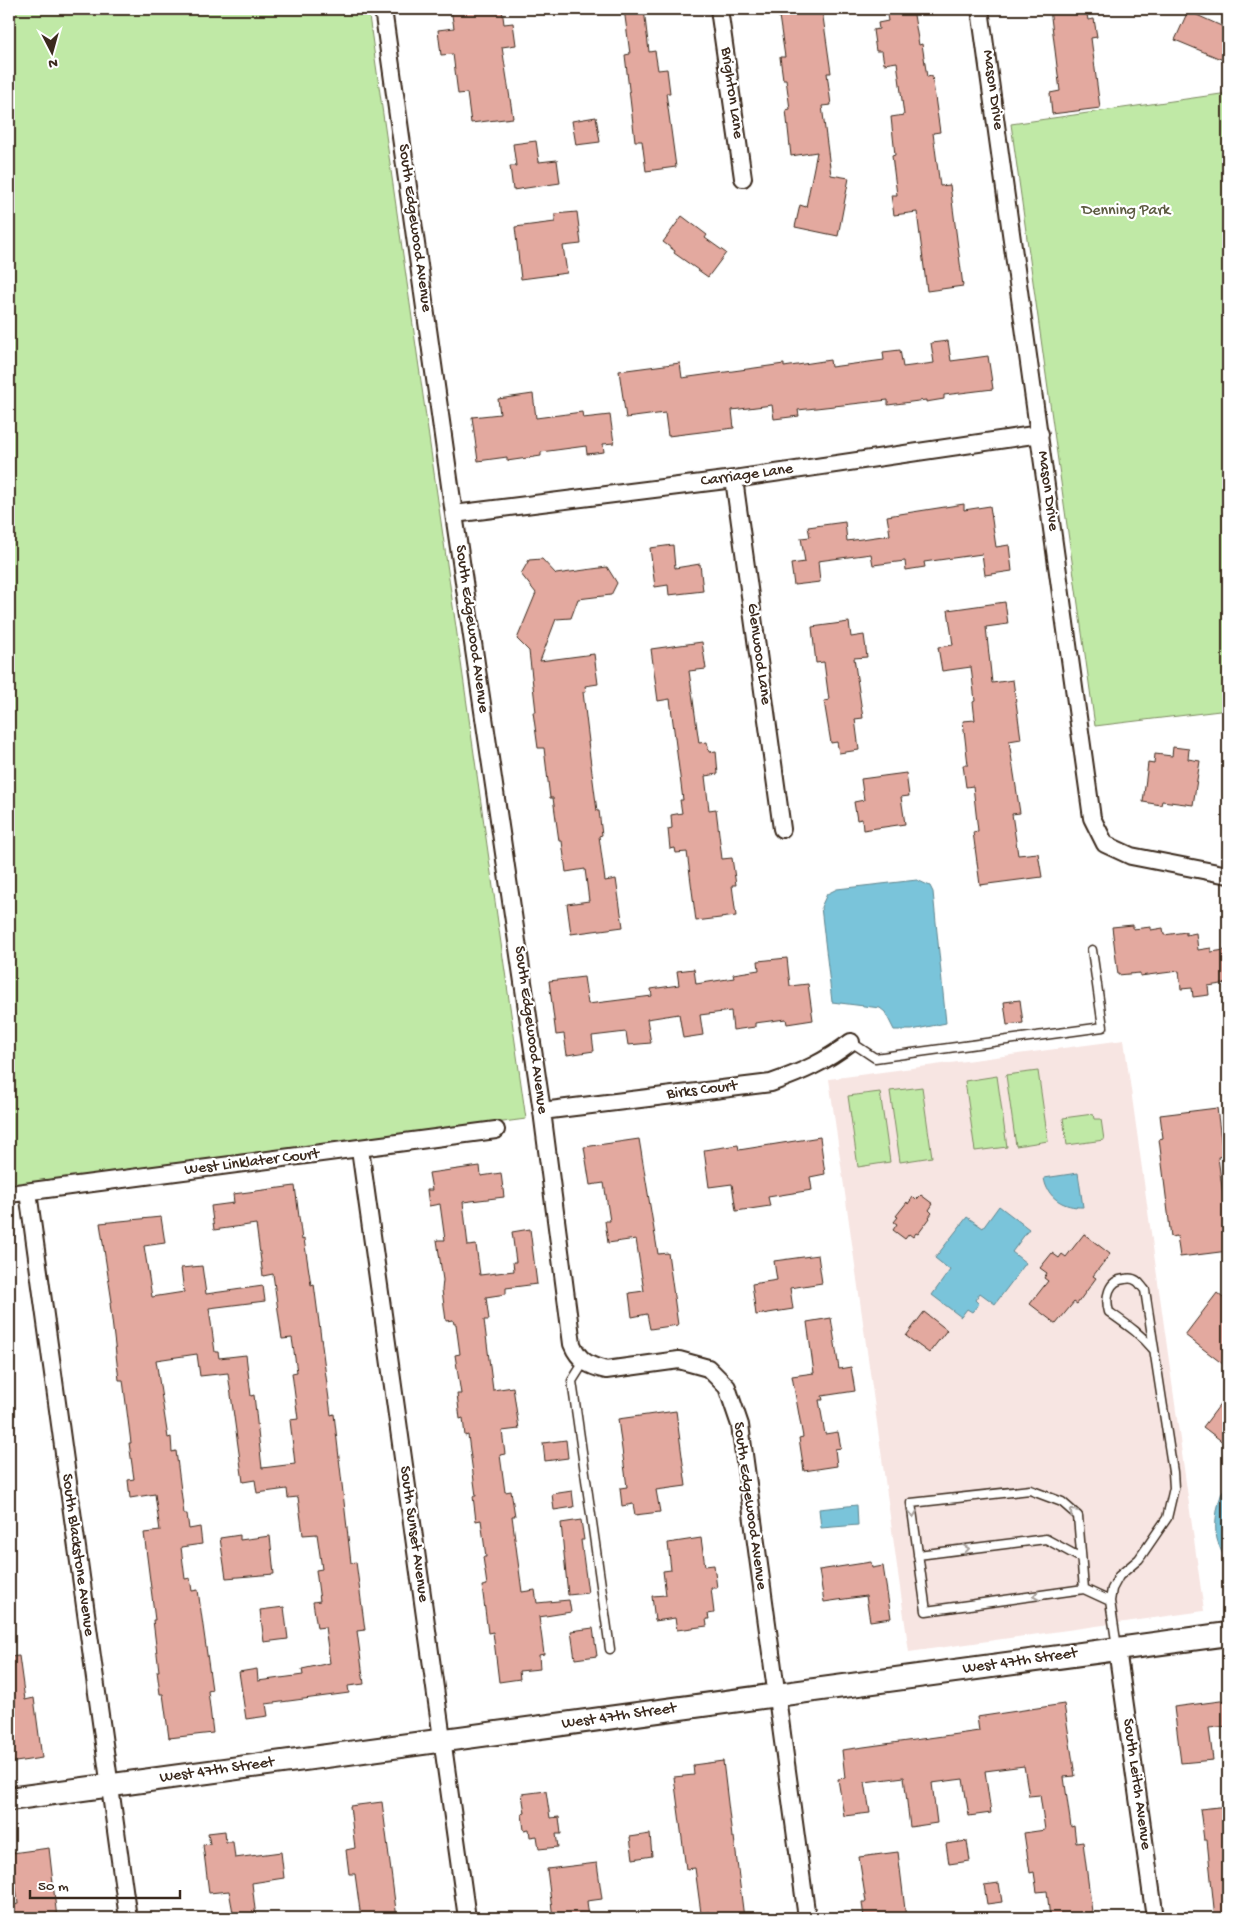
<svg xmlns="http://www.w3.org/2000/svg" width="1237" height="1927" font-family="'Gochi Hand',sans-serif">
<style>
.built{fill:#f7e5e2}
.green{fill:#c0e9a6;stroke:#7e8a62}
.water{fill:#7ac4da;stroke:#61868f}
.building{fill:#e3a99f;stroke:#3b2a1e}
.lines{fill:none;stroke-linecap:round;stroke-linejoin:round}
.service-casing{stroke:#3b2a1e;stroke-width:11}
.minor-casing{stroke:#3b2a1e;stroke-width:20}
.secondary-casing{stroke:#3b2a1e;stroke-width:26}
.service{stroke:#fff;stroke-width:8}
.minor{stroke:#fff;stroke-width:16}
.secondary{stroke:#fff;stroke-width:22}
.oneway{stroke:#a79f9a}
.labels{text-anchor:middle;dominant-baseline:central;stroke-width:4.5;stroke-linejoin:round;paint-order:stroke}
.street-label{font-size:16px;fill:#3b2a1e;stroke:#fff}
.park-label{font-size:16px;fill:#5c5a40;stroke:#fff}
</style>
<rect width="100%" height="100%" fill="#fff"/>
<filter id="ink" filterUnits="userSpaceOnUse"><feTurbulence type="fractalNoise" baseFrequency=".02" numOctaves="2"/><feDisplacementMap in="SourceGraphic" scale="10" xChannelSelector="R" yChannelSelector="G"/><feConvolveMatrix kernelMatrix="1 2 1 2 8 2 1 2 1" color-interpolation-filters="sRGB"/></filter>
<g filter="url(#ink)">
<path class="built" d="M1124,1040L1204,1611L909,1652L829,1079Z"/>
<path class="green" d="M9,9H368L526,1119L9,1187Z
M1228,93V710L1095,726L1011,124Z
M1038,1071L1048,1141L1016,1146L1006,1075Z
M997,1076L1007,1147L975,1151L965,1081Z
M922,1087L932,1157L900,1162L890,1091Z
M880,1092L890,1162L858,1167L848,1096Z
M1093,1114L1094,1119H1101L1104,1140L1067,1145L1063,1118Z"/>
<path class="water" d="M917,880L930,886L933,892L946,1023L912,1030H894L885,1012L880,1008L832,1002L821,907L827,894L837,889Z
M1078,1173L1083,1207C1064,1208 1047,1198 1044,1178Z
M999,1206L1029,1229L1012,1252L1026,1263L995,1304L980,1293L975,1300L979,1304L972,1312L967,1309L961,1317L932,1295L950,1270L935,1258L967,1217L983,1228Z
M1228,1482V1564C1224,1557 1219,1547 1217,1539C1213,1524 1218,1494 1228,1482Z
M857,1505L858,1525L821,1528L819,1509Z"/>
<path class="building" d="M451,9H502L504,24L513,23L516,45L502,47L513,118L471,123L467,93L458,94L453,54L441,55L438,30L454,28Z
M624,9H644L649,52L655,51L658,70L667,69L670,93H666L676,167L646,171L642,141H635L625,55L630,54Z
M886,9H913L919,45L922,44L927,77L932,76L940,132L933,133L940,186L950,185L963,286L927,291L917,212L894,215L891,195H897L892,156L895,155L891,117L904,115L897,62L884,64L882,51H876L873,30L879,29L878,23L888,21Z
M1050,9H1086L1088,20L1094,19L1097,37L1091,38L1100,108L1052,114L1050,93L1060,91Z
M822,10L831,73H827L831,105L822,106L831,175L849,178L838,236L795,227L800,205L806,207L817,152L791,156L786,110L790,109L786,79H783L780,57H785L779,16Z
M1188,11L1228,29V62L1175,40Z
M596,117L600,142L576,145L572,121Z
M536,141L539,162L557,160L560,183L513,190L510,166H516L513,144Z
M577,212L581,244L563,246L567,273L521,279L515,227L555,222V214Z
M682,216L707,235L705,238L726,253L708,277L674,253L675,251L663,242Z
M948,341L951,361L988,356L993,389L944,395V399L926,402V400L888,405V400L798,410L799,416L774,419L772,405L732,410L734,428L668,436L665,413L626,418L619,371L680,363L682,378L784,364V367L830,360L831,367L884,360L883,352L900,350L903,367L934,363L931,343Z
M533,394L536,418L582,412L583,418L610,415L614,443L603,444L604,452L587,454L586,446L541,452V456L507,461V457L478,461L472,417L500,414L498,399Z
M964,504V510L990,506L996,547L1009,545L1012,571L985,575L982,554L924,562L925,567L906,570L905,561L873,565L871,554L818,561L820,582L794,585L791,564L805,562L801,538L810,537L808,527L845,522L847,541L890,535L887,516Z
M673,545L675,568L700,564L703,591L669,595L668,585L655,587L650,548Z
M542,559L556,574L607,567L617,583L611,595L578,599L571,618L556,619L540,661L594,654L598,684L585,686L586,691L583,692L589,742H588L597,811H599L602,835L599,836L605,881L616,879L623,927L571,934L567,904L589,901L585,869L566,872L562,841H559L553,798H550L544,748H538L533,712H536L529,651L517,639L536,593L521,574L529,560Z
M1005,602L1008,624L986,627L992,683L1013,680L1021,739L1009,741L1020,813L1012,814L1018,855L1038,853L1042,877L980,885L973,832L978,831L973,786L966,787L963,765H968L963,721L975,720L973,702L975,701L971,667L942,671L938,647L953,645L948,610Z
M849,622L851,637L864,635L867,657L854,658L863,718L855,719L859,750L839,753L837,742L831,743L824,701L829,700L824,662L816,663L812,627Z
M702,642L706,669L689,671L699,743L707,742L709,752L716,751L718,774L705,776L709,810L716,809L722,859L732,858L736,885H732L736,916L696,921L687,852L676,853L675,848L670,849L668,829L672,828L671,815L682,813L680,800H683L670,699L658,701L651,649Z
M1173,747L1189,749L1188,759L1200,761L1193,805L1162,801L1161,805L1143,802L1148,763L1154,764L1155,754L1172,756Z
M906,773L909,796L901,797L905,824L863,830L862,819L857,820L854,802L864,800L861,779Z
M1133,925V929L1151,927V930L1163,928L1164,935L1186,932V935L1196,933L1198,950L1211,948V952L1225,950L1228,983L1208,986L1209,995L1193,997L1192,988L1181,989L1179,971L1140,976V973L1118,975L1112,927Z
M787,958L790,986L808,984L813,1020L787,1024L786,1019L755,1023V1027L733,1030L731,1011L700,1015L703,1035L683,1038L679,1014L647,1019L651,1043L628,1045L626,1032L592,1036L594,1051L567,1055L564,1034L556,1035L549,981L584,977L588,1004L652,996L651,989L679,985L677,971L694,969L696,984L734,978L733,974L759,970L758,961Z
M1020,1000L1023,1023L1007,1025L1004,1002Z
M1217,1108L1223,1156L1218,1157L1221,1180L1224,1202L1228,1201V1251L1180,1257L1177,1236L1171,1237L1159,1139L1163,1138L1160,1115Z
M820,1137L825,1174L810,1177L812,1190L768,1197L770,1206L736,1211L732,1184L709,1187L704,1150L738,1145L739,1150Z
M639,1139L658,1254L668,1253L678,1325L650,1329L647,1314L632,1317L629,1293L644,1291L636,1239L608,1243L605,1221H610L604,1183L590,1185L584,1147Z
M480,1166L481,1176L501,1173L504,1197L463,1202L468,1246L476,1245L480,1275L514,1271L513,1262H516L512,1232L530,1229L537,1284L506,1288V1294L486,1297L489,1320H484L493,1390L513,1387L519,1429L502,1431L505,1454L500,1455L505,1492L511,1491L515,1516H512L522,1592L535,1590L537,1603L569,1600L571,1612L539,1617L544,1654L539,1655L540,1669L519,1671L520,1679L499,1682L493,1632L488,1633L482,1586L487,1585L483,1557H486L481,1520L476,1521L473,1496H476L468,1435L465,1436L463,1418L460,1419L457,1394H461L455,1355L460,1354L456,1324H454L453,1320L446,1321L442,1290L443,1280L437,1240H445L440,1204L429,1206L427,1190H432L429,1173Z
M295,1186L302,1240L304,1239L311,1285L314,1284L331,1415L334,1414L351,1563L356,1562L365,1630L357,1631L364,1684L348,1686L349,1693L266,1704L268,1716L246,1719L239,1672L257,1669L258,1681L303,1675L302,1669L330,1663L325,1627L317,1628L313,1602L320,1601L316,1570L322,1569L317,1534L303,1535L298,1497L288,1498L287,1489L257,1493L255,1480L243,1482L228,1373L200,1376L197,1354L156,1360L168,1438L171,1437L172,1452L176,1451L184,1514H187L189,1529L200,1527L202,1544L181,1547L185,1579L190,1578L192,1591L198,1590L212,1690L208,1691L213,1733L169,1738L163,1694H160L157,1671H159L153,1620H155L144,1533L160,1531L155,1494L130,1498L128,1480L134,1479L129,1443H131L123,1380H119L110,1303L112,1302L100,1223L161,1217L165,1243L144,1246L152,1297L184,1292L181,1268L202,1266L206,1294L263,1286L265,1301L209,1308L215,1352H218L219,1358L246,1355L251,1396L254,1395L262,1468L295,1464L290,1420L298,1419L292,1373L297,1372L292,1338L282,1339L273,1274L263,1276L256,1224L214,1230L211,1206L234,1203L233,1194Z
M921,1195L933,1204L929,1210L932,1213L929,1217L930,1218L918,1234L916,1233L913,1237L909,1234L905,1239L893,1230L897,1224L894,1222L898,1217L896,1216L907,1202L908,1204L913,1197L916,1200Z
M1084,1234L1110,1254L1093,1276L1096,1278L1077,1304L1074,1302L1056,1324L1030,1304L1048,1281L1044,1278L1047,1273L1040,1268L1052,1253L1059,1258L1062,1254L1066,1257Z
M818,1255L822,1283L790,1288L793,1309L756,1315L752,1284L777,1280L774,1261Z
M1217,1293L1228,1302V1368L1185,1335Z
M924,1312L947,1330L929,1353L906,1336Z
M831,1318L839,1369L851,1367L855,1391L822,1396L823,1400H819L825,1434L838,1432L841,1448L835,1449L837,1466L804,1471L799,1438L803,1437L792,1376L814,1373L807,1322Z
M1228,1394V1446L1203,1427Z
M676,1411L686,1486L656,1490L660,1512L635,1515L633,1504L622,1506L620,1488L627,1487L618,1419Z
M566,1440L568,1458L545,1461L543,1443Z
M572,1491L574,1507L554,1510L552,1494Z
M581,1520L584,1540H581L588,1593L568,1595L561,1523Z
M240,1535V1540L270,1536L274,1574L226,1578L220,1538Z
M701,1538L705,1566L714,1565L717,1588H711L714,1613L708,1614L709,1619H706L707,1626L677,1630L675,1618L655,1621L652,1596L666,1595L663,1571L671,1570L668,1543Z
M871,1562L872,1568L883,1566L891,1618L870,1621L866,1596L824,1602L819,1570Z
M284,1607L288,1639L264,1642L260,1610Z
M593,1628L597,1656L575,1659L571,1631Z
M19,1656L25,1700L34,1698L42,1758L9,1763V1657Z
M1228,1700V1726L1209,1728L1213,1760L1181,1763L1174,1707Z
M1064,1704L1075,1776L1064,1777L1071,1827L1074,1826L1076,1843L1083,1842L1092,1912L1050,1918L1047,1891L1037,1892L1034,1872L1030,1873L1024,1833L1045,1830L1040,1795L1029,1796L1024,1766L985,1771L991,1813L969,1816L963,1779L932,1783L937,1823L910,1827L904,1777L865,1782L870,1813L844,1816L838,1779L845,1778L842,1750L979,1731L977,1717Z
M723,1761L732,1837H734L744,1918H710L709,1912L701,1913L695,1868L686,1869L674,1777L694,1775L693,1765Z
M546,1791L550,1818L559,1817L561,1834H556L558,1847L539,1849L537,1836L530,1837L529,1829L524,1830L522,1814L525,1813L522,1794Z
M382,1802L397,1918H361L355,1874H349L346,1850L355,1848L350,1806Z
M1228,1806V1918H1215L1207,1840H1204L1200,1809Z
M225,1831L226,1842H233L235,1858L281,1852L284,1878L252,1883L256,1918H234L229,1891L209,1893L203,1845L210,1844L208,1833Z
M650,1834L652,1856L633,1859L630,1837Z
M967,1841L970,1861L949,1864L946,1844Z
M49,1848L57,1918H9V1906L18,1904L12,1853Z
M898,1852L906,1918H864L862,1902H866L859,1857Z
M597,1863L602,1899L587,1901L589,1918H553L547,1869Z
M999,1883L1002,1902L987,1904L984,1885Z"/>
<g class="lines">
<defs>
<path id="service" d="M851,1042L875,1058L1103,1027L1092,950
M584,1362L572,1381L610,1649
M918,1555L1046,1539L1081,1558
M1084,1589L1078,1516L1062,1502L1030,1490L911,1503L926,1611L1084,1589L1110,1601
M1117,1647L1110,1601L1112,1589L1119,1576L1139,1559L1167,1518L1174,1488L1173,1472L1145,1290C1142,1287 1140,1283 1137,1281C1133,1278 1129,1278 1125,1279C1108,1280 1105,1298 1109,1312C1126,1324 1141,1334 1154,1350"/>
<path id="minor" d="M383,9L454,514L542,1111L572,1344C579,1361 589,1366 606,1370L679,1360L708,1368L727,1387L740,1425L807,1918
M719,9L743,178
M980,9L1092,818L1105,844L1131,856L1228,875
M734,479L782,829
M454,514L734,479L1040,434
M542,1111L771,1083C802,1072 825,1062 851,1042
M360,1149L467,1918
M28,1192L128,1918
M9,1194L496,1130
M1117,1649L1155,1918"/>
<path id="secondary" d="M9,1799L1228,1634"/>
</defs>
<use href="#service" class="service-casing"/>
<use href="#minor" class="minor-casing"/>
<use href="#secondary" class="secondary-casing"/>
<use href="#service" class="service"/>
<use href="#minor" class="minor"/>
<use href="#secondary" class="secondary"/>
</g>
<defs><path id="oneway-chevron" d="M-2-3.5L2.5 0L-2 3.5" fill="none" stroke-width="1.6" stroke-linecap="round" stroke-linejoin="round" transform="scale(1.25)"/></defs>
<g class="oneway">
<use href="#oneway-chevron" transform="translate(1073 1512) rotate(-133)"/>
<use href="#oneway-chevron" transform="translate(913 1514) rotate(83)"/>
<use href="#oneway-chevron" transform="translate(966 1549) rotate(-7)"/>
<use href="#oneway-chevron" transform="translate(1036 1596) rotate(172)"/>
</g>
</g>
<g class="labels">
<g class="street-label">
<text transform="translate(992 90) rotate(82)">Mason Drive</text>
<text transform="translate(731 93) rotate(82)">Brighton Lane</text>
<text transform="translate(414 228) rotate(82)">South Edgewood Avenue</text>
<text transform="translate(747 476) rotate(-8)">Carriage Lane</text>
<text transform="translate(1047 491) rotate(82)">Mason Drive</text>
<text transform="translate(471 629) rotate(82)">South Edgewood Avenue</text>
<text transform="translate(758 654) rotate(82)">Glenwood Lane</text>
<text transform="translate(530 1030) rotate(82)">South Edgewood Avenue</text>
<text transform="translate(702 1091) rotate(-7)">Birks Court</text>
<text transform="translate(252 1163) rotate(-7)">West Linklater Court</text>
<text transform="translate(749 1506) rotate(82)">South Edgewood Avenue</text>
<text transform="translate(413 1534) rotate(82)">South Sunset Avenue</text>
<text transform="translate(77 1555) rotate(82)">South Blackstone Avenue</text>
<text transform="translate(1020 1662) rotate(-8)">West 47th Street</text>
<text transform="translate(619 1717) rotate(-8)">West 47th Street</text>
<text transform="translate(217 1771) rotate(-8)">West 47th Street</text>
<text transform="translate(1136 1784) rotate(82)">South Leitch Avenue</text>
</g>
<g class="park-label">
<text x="1126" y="211">Denning Park</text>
</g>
</g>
<rect width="1237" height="1927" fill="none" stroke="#fff" stroke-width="30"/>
<rect x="15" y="15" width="1207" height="1897" fill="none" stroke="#3b2a1e" stroke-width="2" filter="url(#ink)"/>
<g transform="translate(52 52) rotate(174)" stroke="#ffffff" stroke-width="4" paint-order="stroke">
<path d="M0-4L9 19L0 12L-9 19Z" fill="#3b2a1e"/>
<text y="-8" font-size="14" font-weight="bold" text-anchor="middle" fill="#3b2a1e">N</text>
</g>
<path d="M30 1890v8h150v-8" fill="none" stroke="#3b2a1e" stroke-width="2.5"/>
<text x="38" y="1890" font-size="15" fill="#3b2a1e" stroke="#ffffff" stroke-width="4" paint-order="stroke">50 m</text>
</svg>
